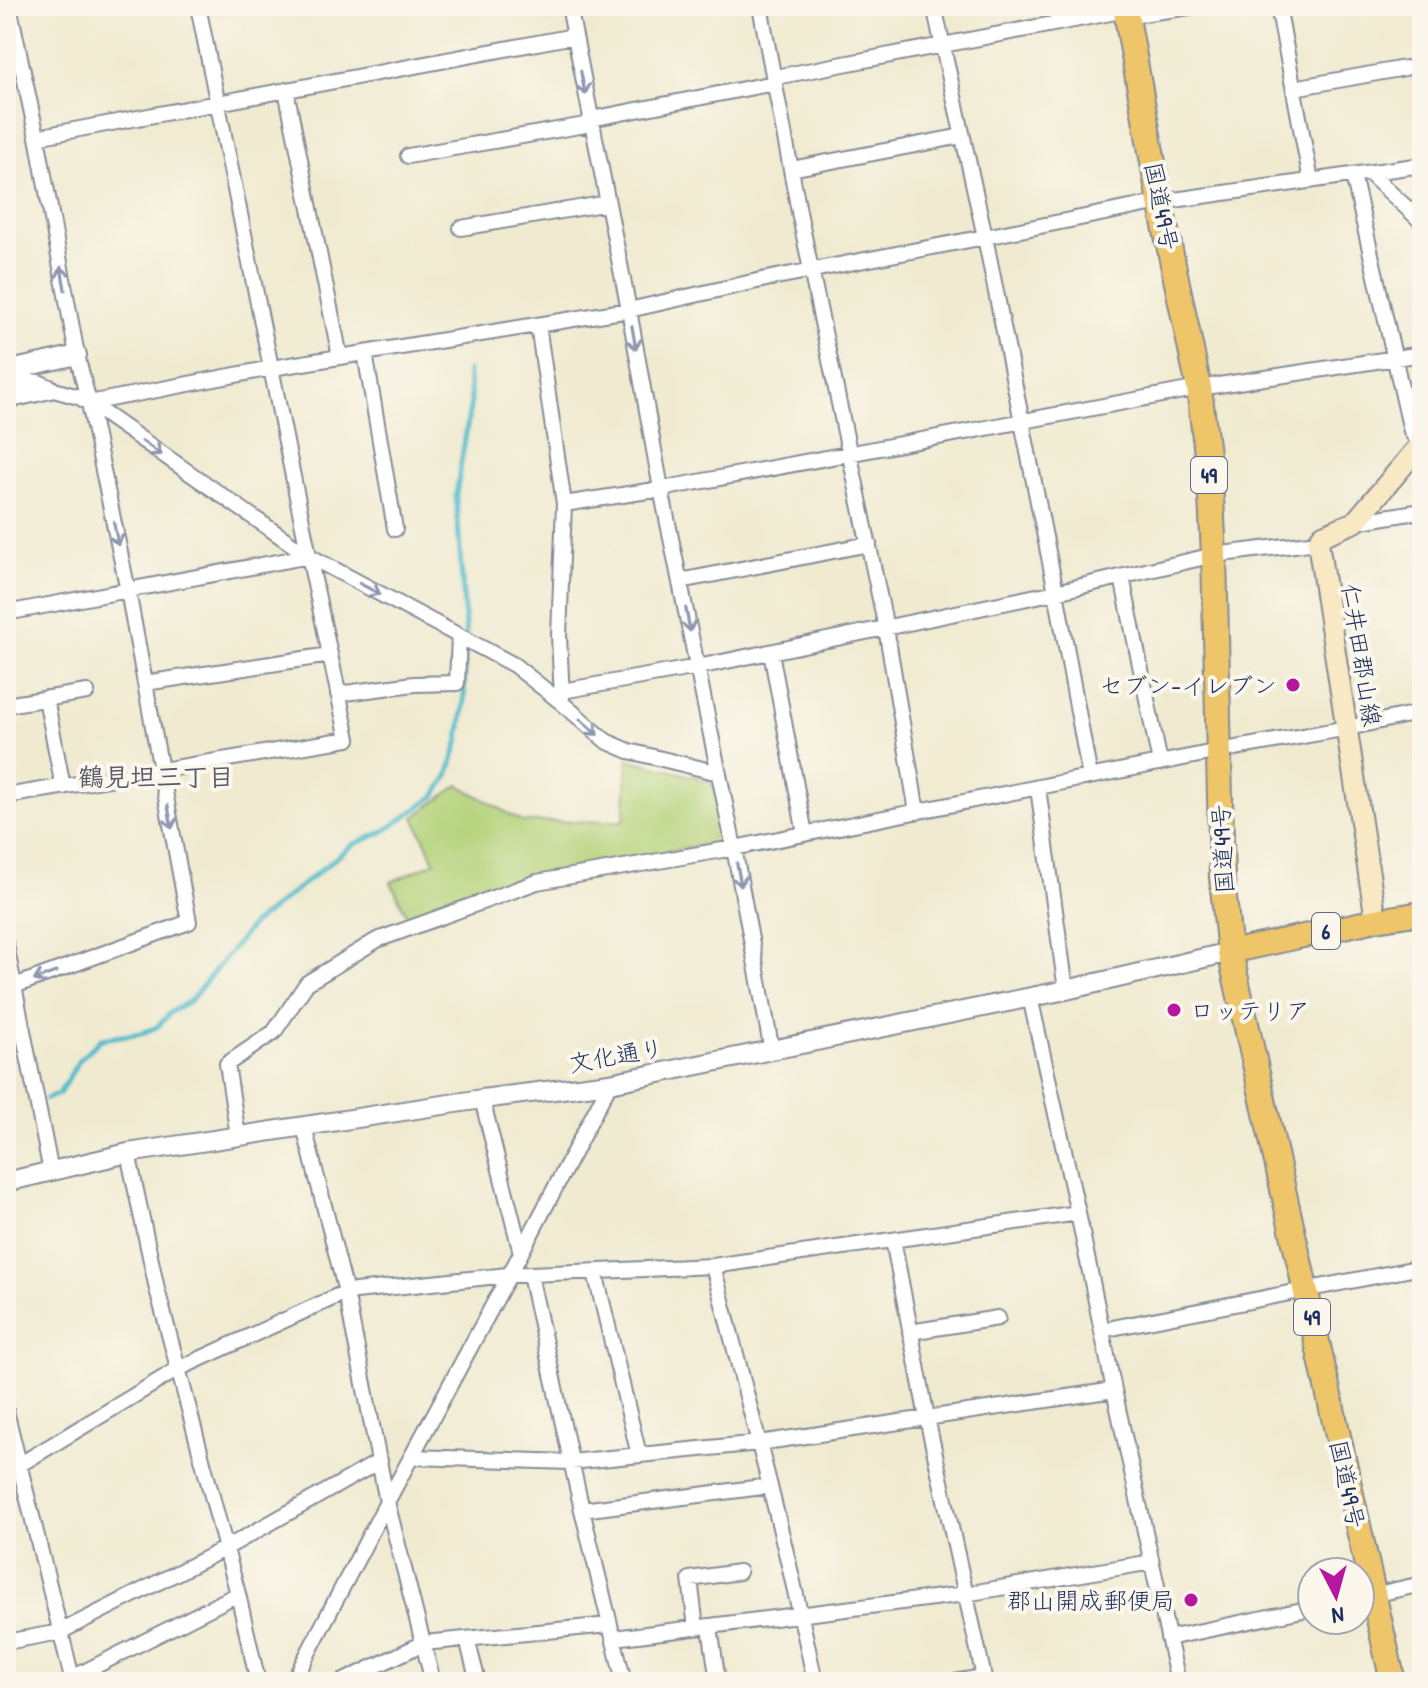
<svg xmlns="http://www.w3.org/2000/svg" width="1428" height="1688" font-family="'Patrick Hand','Klee One',sans-serif">
<style>
.green{fill:#b4d279;stroke:#68806c;stroke-width:2}
.lines{fill:none;stroke-linecap:round;stroke-linejoin:round}
.stream{stroke:#4fbbcb;stroke-width:5}
.minor-casing{stroke:#868c97;stroke-width:18}
.tertiary-casing{stroke:#868c97;stroke-width:22}
.secondary-casing{stroke:#868c97;stroke-width:24}
.primary-casing{stroke:#868c97;stroke-width:26}
.trunk-casing{stroke:#868c97;stroke-width:28}
.minor{stroke:#fff;stroke-width:14}
.tertiary{stroke:#fff;stroke-width:18}
.secondary{stroke:#f8e8c3;stroke-width:20}
.primary{stroke:#eec569;stroke-width:22}
.trunk{stroke:#eec569;stroke-width:24}
.oneway{stroke:#8d97ae}
.poi-dot{fill:#b5179e;stroke:#fbf7ec;stroke-width:3}
.labels{text-anchor:middle;dominant-baseline:central;stroke-width:8;stroke-linejoin:round;paint-order:stroke}
.shield{fill:#fbf7ec;stroke:#5e6b89;stroke-width:2}
.shield-label{font-size:22px;font-weight:bold;fill:#1b2f5e}
.street-label{font-size:24px;fill:#1b2f5e;stroke:#fbf7ec}
.poi-label{font-size:24px;fill:#1b2f5e;stroke:#fbf7ec;text-anchor:end}
.neighbourhood-label{font-size:26px;font-weight:bold;fill:#5a5b6b;stroke:#fbf7ec}
</style>
<rect width="100%" height="100%" fill="#fbf7ec"/>
<filter id="ink" filterUnits="userSpaceOnUse"><feTurbulence type="fractalNoise" baseFrequency=".0125" numOctaves="2"/><feDisplacementMap in="SourceGraphic" scale="16" xChannelSelector="R" yChannelSelector="G"/><feConvolveMatrix kernelMatrix="1 2 1 2 8 2 1 2 1" color-interpolation-filters="sRGB"/></filter>
<filter id="wash" filterUnits="userSpaceOnUse"><feTurbulence type="fractalNoise" baseFrequency=".006" numOctaves="4" result="noise"/><feDisplacementMap in="SourceGraphic" scale="32" xChannelSelector="R" yChannelSelector="G"/><feGaussianBlur stdDeviation="1.8" result="paint"/><feColorMatrix in="noise" values="0 0 0 0 0 0 0 0 0 0 0 0 0 0 0 0 0 1.4 0 .05"/><feComposite in="paint" operator="in"/></filter>
<g filter="url(#wash)">
<rect width="100%" height="100%" fill="#f0ead0"/>
<path class="green" d="M628,759L710,781L715,790L726,841L527,877L408,918L391,882L435,862L414,817L459,785L523,822L624,821Z"/>
<g class="lines">
<path class="stream" d="M466,637L456,495L471,401L468,371
M46,1099L59,1094L79,1060L101,1039L142,1033L157,1027L171,1012L190,1001L252,925L352,845L383,832L435,796L448,776L459,740L464,704L465,651"/>
</g>
</g>
<g filter="url(#ink)">
<g class="lines">
<defs>
<path id="minor" d="M569,6L629,310L661,489L734,848L772,1051
M760,6L800,217L886,628L917,812
M1278,6L1311,181
M1127,16L1196,6
M1294,88L1405,68
M286,90L340,357
M37,137L574,36
M408,156L585,125L591,119L769,84L781,76L1126,10
M791,169L962,136
M1369,173L1422,222
M1353,175L1411,431L1420,445
M461,228L608,203
M538,325L564,504L559,636L562,698
M365,353L395,529
M50,389L79,397L89,403L309,556L514,665L562,703L606,741L629,751L719,773
M89,403L272,368L629,310L766,279L985,237L934,6
M564,504L661,489L1199,388L1422,354
M1355,522L1422,511
M1122,577L1160,763
M680,581L869,544
M6,613L309,556
M771,652L805,834
M145,683L330,655
M562,691L698,667L1056,592L1214,555L1318,542
M338,694L414,684L457,683L459,636
M46,698L63,787
M6,705L87,692
M1090,777L1056,592L985,237L1160,202L1422,165
M1038,788L1066,990
M6,796L348,739L309,556L198,6
M6,945L51,1172
M6,989L189,922L128,591L89,403L77,355L37,137L9,6
M1030,997L1078,1213L1114,1390L1178,1682
M304,1127L346,1292L387,1502L433,1682
M238,1136L227,1064L274,1032L307,983L377,940L537,882L734,848L1219,751L1348,728L1422,712
M128,1153L157,1289L238,1594L258,1682
M893,1240L927,1418L985,1682
M521,1253L610,1083
M713,1266C749,1404 786,1542 815,1682
M595,1272L639,1455
M530,1275L582,1510L624,1682
M1102,1330L1422,1267
M910,1332L998,1318
M6,1411L73,1682
M412,1457L571,1462L759,1443L1114,1390
M6,1467L19,1465L178,1369L346,1292L508,1275L713,1266L1078,1213
M582,1510L770,1486
M1360,1598L1422,1584
M710,1627L718,1682
M696,1628L690,1579L739,1572
M614,1638L965,1594L1152,1562
M1168,1638L1312,1608
M467,1639L478,1682
M6,1642L60,1632L226,1548L380,1461
M72,1678L238,1594
M293,1682L387,1502L521,1253L482,1099
M342,1682L424,1643L609,1625
M954,1682L984,1677"/>
<path id="tertiary" d="M6,371L77,355
M6,381L38,384L47,388
M6,399L50,389
M6,1182L128,1153L482,1099L610,1083L1066,990L1230,952"/>
<path id="secondary" d="M1376,920L1318,542L1323,535L1355,522L1422,443"/>
<path id="primary" d="M1230,952L1376,920L1422,913"/>
<path id="trunk" d="M1125,6L1160,202L1199,388L1210,479L1214,555L1222,879L1230,952L1393,1682"/>
</defs>
<use href="#minor" class="minor-casing"/>
<use href="#tertiary" class="tertiary-casing"/>
<use href="#secondary" class="secondary-casing"/>
<use href="#primary" class="primary-casing"/>
<use href="#trunk" class="trunk-casing"/>
<use href="#minor" class="minor"/>
<use href="#tertiary" class="tertiary"/>
<use href="#secondary" class="secondary"/>
<use href="#primary" class="primary"/>
<use href="#trunk" class="trunk"/>
</g>
<defs><path id="oneway-shaft" d="M-6 0H5M1.5-3L5.5 0L1.5 3" fill="none" stroke-width="1.6" stroke-linecap="round" stroke-linejoin="round" transform="scale(2)"/></defs>
<g class="oneway">
<use href="#oneway-shaft" transform="translate(583 83) rotate(79)"/>
<use href="#oneway-shaft" transform="translate(63 278) rotate(-100)"/>
<use href="#oneway-shaft" transform="translate(634 338) rotate(80)"/>
<use href="#oneway-shaft" transform="translate(152 448) rotate(35)"/>
<use href="#oneway-shaft" transform="translate(116 534) rotate(78)"/>
<use href="#oneway-shaft" transform="translate(370 589) rotate(28)"/>
<use href="#oneway-shaft" transform="translate(688 620) rotate(79)"/>
<use href="#oneway-shaft" transform="translate(589 727) rotate(42)"/>
<use href="#oneway-shaft" transform="translate(170 817) rotate(80)"/>
<use href="#oneway-shaft" transform="translate(739 875) rotate(79)"/>
<use href="#oneway-shaft" transform="translate(45 976) rotate(159)"/>
</g>
</g>
<g class="poi-dot">
<circle cx="1293" cy="685" r="8"/>
<circle cx="1174" cy="1010" r="8"/>
<circle cx="1191" cy="1600" r="8"/>
</g>
<g class="labels">
<g class="shield">
<rect x="1191" y="457" width="36" height="36" rx="6"/>
<rect x="1312" y="913" width="28" height="36" rx="6"/>
<rect x="1294" y="1299" width="36" height="36" rx="6"/>
</g>
<g class="shield-label">
<text x="1209" y="475">49</text>
<text x="1326" y="931">6</text>
<text x="1312" y="1317">49</text>
</g>
<g class="street-label">
<text transform="translate(1162 206) rotate(79)">国道49号</text>
<text transform="translate(1362 655) rotate(81)">仁井田郡山線</text>
<text transform="translate(1222 849) rotate(-93)">国道49号</text>
<text transform="translate(616 1055) rotate(-10)">文化通り</text>
<text transform="translate(1348 1484) rotate(78)">国道49号</text>
</g>
<g class="poi-label">
<text x="1277" y="685">セブン-イレブン</text>
<text x="1190" y="1010" text-anchor="start">ロッテリア</text>
<text x="1175" y="1600">郡山開成郵便局</text>
</g>
<g class="neighbourhood-label">
<text x="156" y="776">鶴見坦三丁目</text>
</g>
</g>
<rect width="1428" height="1688" fill="none" stroke="#fbf7ec" stroke-width="32"/>
<g transform="translate(1336 1596) rotate(174)"><circle r="38" fill="#fbf7ec" stroke="#a1a7b3" stroke-width="2"/>
<path d="M0-6L14 30L0 20L-14 30Z" fill="#b5179e"/>
<text y="-12" font-size="22" font-weight="bold" text-anchor="middle" fill="#1b2f5e">N</text>
</g>
</svg>
